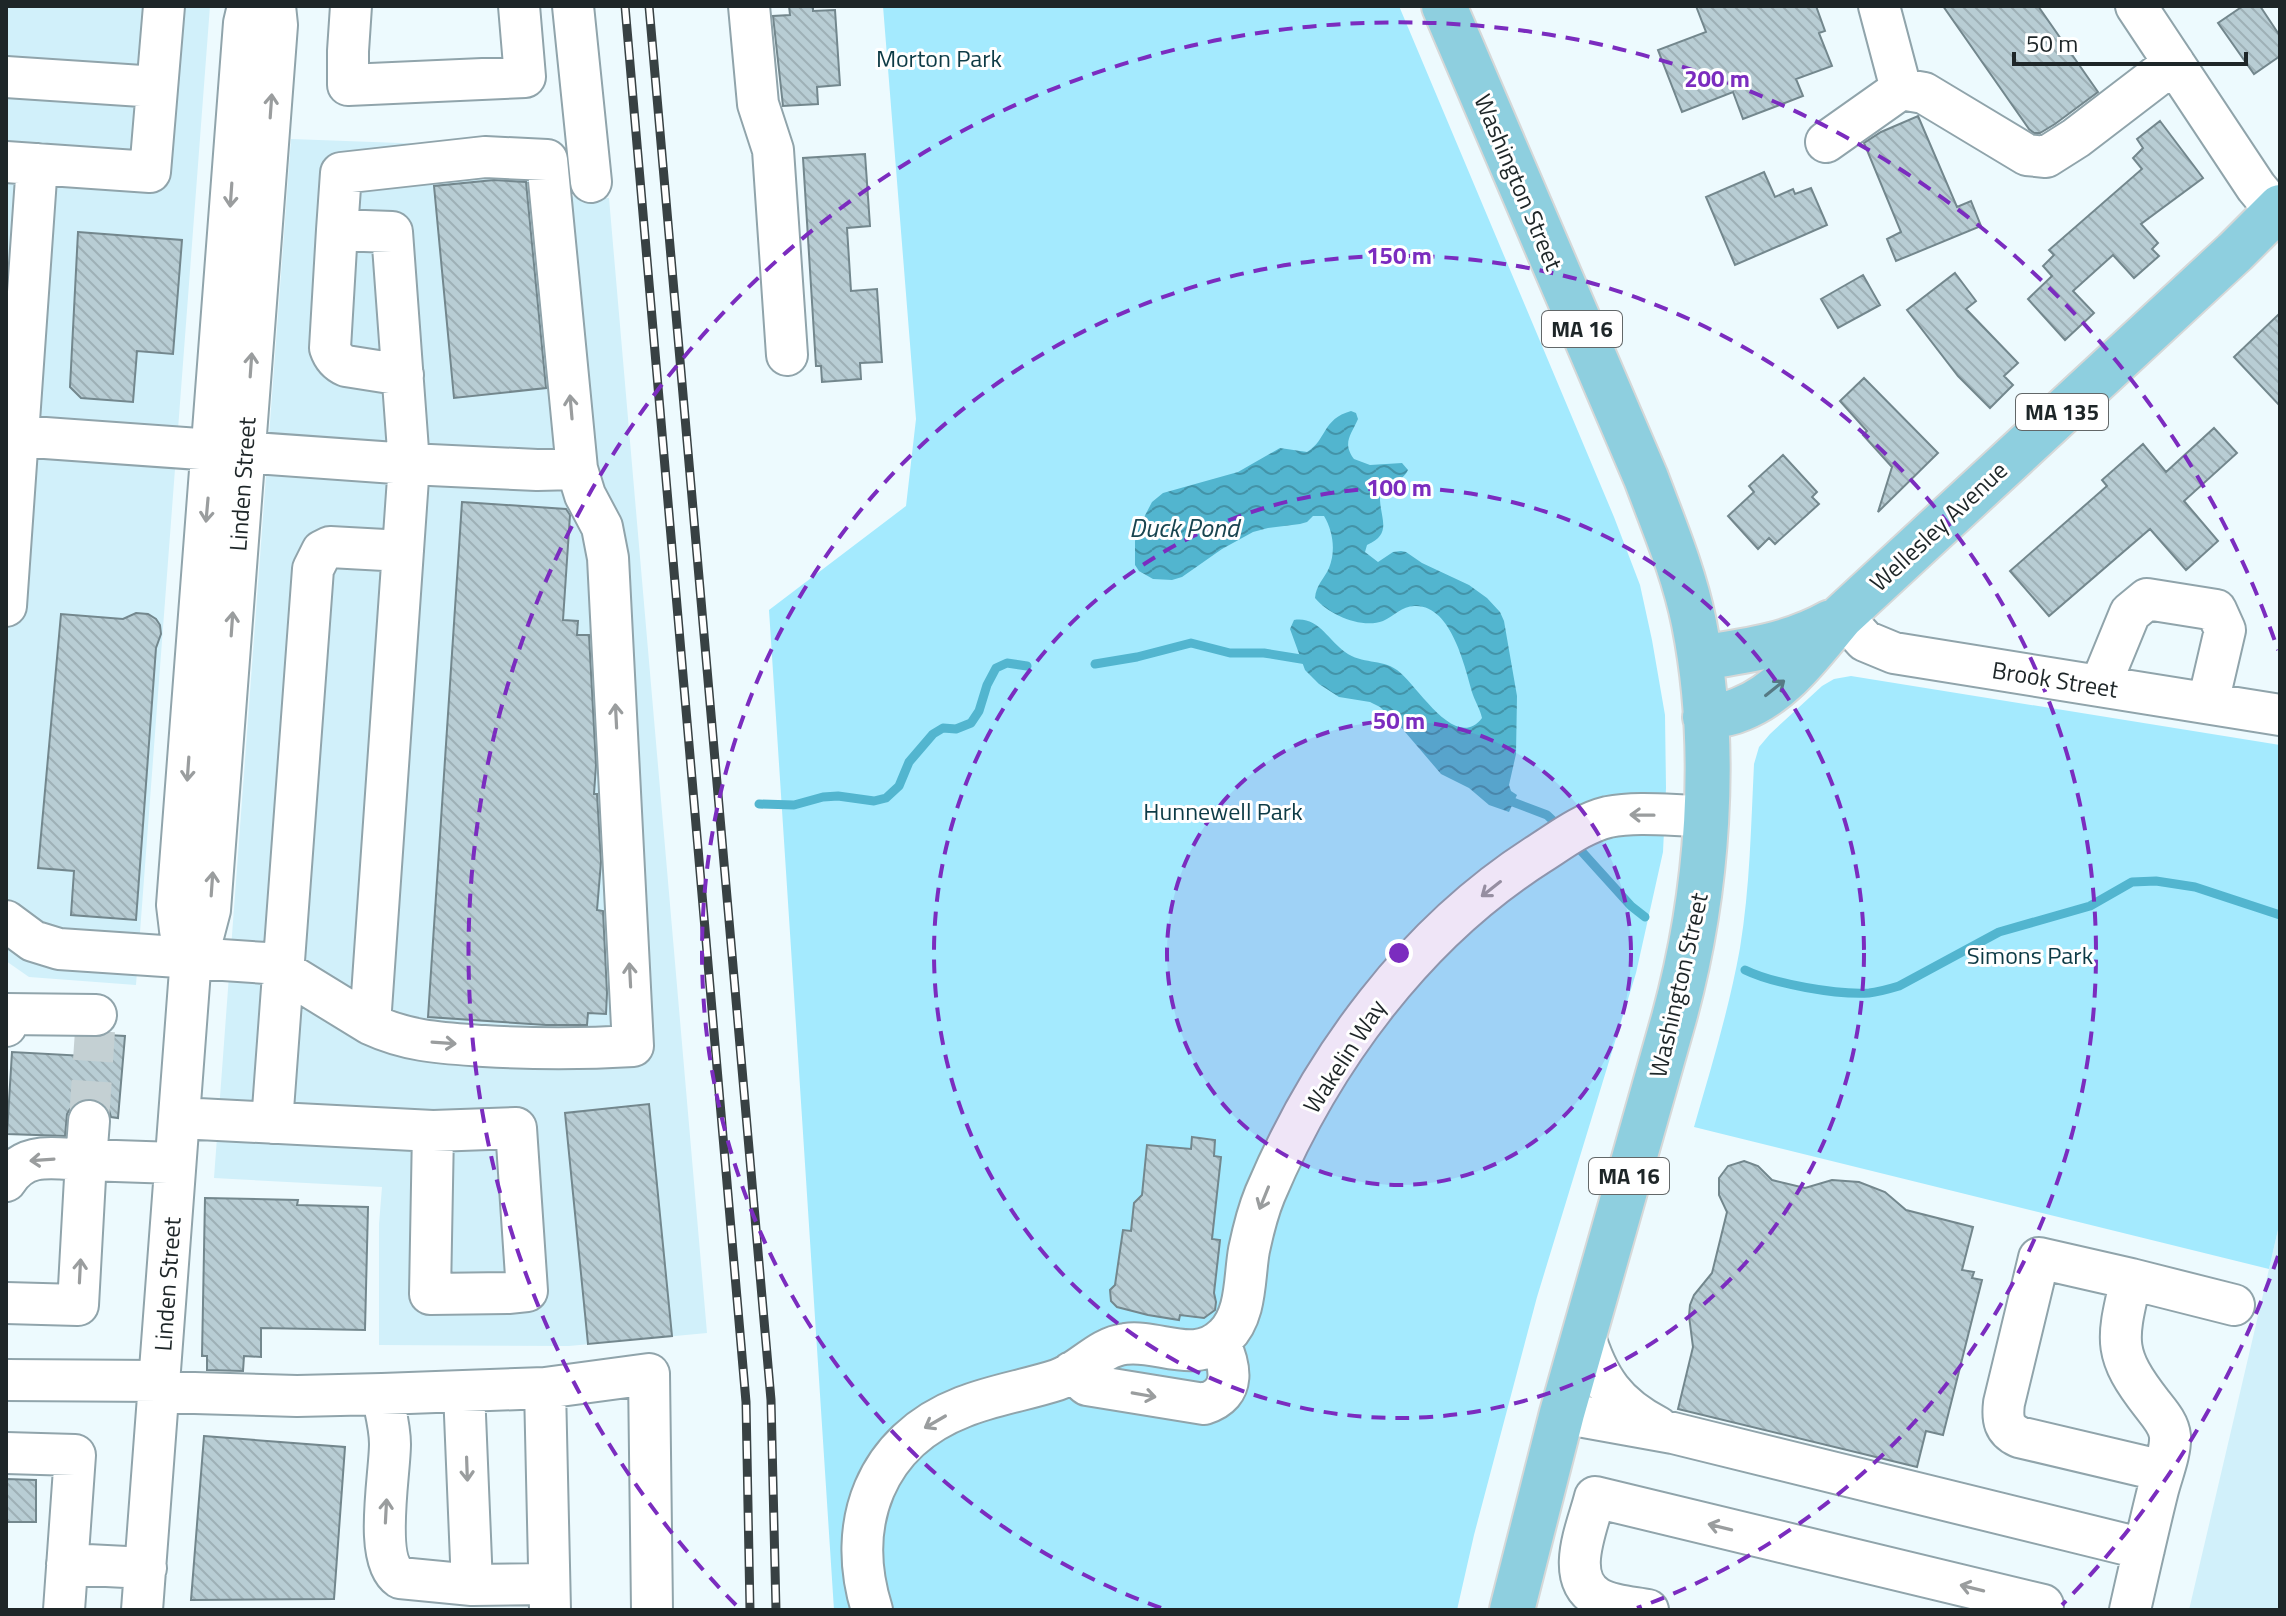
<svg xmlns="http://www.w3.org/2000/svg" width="2286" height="1616" font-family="'Titillium Web',sans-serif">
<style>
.built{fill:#d1f0fa}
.green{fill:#a4eafe}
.water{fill:url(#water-waves)}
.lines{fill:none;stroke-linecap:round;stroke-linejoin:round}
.stream{stroke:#52b5cf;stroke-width:9}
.building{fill:url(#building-back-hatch);stroke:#73878d;stroke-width:2}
.minor-tunnel{stroke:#c4d0d3;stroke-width:40;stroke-dasharray:40 20;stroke-linecap:butt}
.minor-casing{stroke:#90a4ab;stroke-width:44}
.major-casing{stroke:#d6d8d8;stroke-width:48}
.minor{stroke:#fff;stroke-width:40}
.major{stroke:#8ecfdf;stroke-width:44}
.rail-casing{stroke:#384143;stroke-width:9}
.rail{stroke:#fff;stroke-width:6;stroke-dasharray:18;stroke-linecap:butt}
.oneway{stroke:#9a9d9e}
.oneway2{stroke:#567a84}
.ring{fill:none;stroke:#7b2cbf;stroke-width:4;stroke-dasharray:14 10}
.labels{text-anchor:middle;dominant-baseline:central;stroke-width:6;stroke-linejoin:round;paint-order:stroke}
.shield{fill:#fff;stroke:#626768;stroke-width:2}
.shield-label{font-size:22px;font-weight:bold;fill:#1e2628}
.park-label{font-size:24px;fill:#0d3b46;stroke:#fff}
.street-label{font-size:24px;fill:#1e2628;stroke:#fff}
.water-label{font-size:26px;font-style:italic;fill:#194550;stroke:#fff}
.centre{fill:#7b2cbf;stroke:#fff;stroke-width:4}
.ring-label{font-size:24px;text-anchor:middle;font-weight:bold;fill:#7b2cbf;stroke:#fff;stroke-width:6;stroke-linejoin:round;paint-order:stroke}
</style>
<defs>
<pattern id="water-waves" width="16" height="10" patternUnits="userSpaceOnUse" patternTransform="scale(2)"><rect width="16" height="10" fill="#52b5cf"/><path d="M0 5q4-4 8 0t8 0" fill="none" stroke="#4393a8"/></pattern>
<pattern id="building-back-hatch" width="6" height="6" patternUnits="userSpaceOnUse" patternTransform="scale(2)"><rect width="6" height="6" fill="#b8cdd4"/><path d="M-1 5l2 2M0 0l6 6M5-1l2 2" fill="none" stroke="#9eb0b6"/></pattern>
</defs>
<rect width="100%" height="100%" fill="#edfafe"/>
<path class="built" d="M6,6H210L136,985L29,977L6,961Z
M291,139L561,149L566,196L609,198L707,1333L569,1346L379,1345V1224L382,1187L214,1178Z
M2280,1221V1610H2189L2269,1269Z"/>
<path class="green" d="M883,6H1399L1614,517L1640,585L1652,640L1665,715L1666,788L1663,852L1636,973L1537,1297L1474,1535L1457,1610H834L769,610L906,506L916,419Z
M1851,676L2280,745V1221L2269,1269L1694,1127C1711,1068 1729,1009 1740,948C1750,888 1751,825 1754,764L1759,747L1770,734L1822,686L1834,679Z"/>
<path class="water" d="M1351,411L1356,413L1358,419C1351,435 1342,443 1354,459L1370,465L1402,463L1408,470C1402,483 1387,483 1380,495C1379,518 1394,533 1367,545L1365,552L1378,562L1393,552L1401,551L1406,552L1422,563L1469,585L1487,598L1500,612L1504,621L1517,696L1516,754L1509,785L1511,791L1517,795L1509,812L1489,805L1469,788L1441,774L1400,726L1380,707L1370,702L1339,697L1319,684L1305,670L1290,629L1294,620C1318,616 1328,640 1345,652C1363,665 1380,658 1397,670C1417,684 1455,753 1482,718C1480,709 1476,703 1473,695C1465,668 1452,606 1416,606C1403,605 1394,616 1383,621C1362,629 1329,615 1315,598C1316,585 1324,579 1329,568C1336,551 1333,531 1324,516H1313L1307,522L1300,524L1268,528L1253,532L1222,549L1182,577L1172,580L1153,579L1139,571L1135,565V541L1139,527L1152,502L1163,493L1238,472L1280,448L1307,452C1327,440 1322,419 1351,411Z"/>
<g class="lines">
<path class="stream" d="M1095,664L1137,657L1191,643L1230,653H1264L1307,660
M1505,799L1547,815L1562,829
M759,804L794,805L823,797L838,796L874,801L886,798L899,786L909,762L933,734L943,728L956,729L971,723L979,711L987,685L996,668L1007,663L1027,666
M1574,843L1631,906L1645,917
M1745,970C1774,984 1837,995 1869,993C1879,992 1889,989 1899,986L1999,932L2090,906L2132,882L2156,881L2195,887L2280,915"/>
</g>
<path class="building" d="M789,6H813V11L835,10L840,85L817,87L818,104L783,106L773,16L790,15Z
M1696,6H1816L1825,31L1819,33L1832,66L1796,79L1803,96L1743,119L1733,92L1682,112L1658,50L1706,32Z
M1943,6H2038L2098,92L2055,124L2040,133H2034L2029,129Z
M2243,6H2260L2280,36V56L2254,74L2218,23Z
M1918,116L1957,207L1971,201L1981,226L1896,261L1887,239L1901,232L1864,143L1881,132Z
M2160,121L2203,178L2141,224L2158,243L2152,249L2159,256L2134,278L2113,255L2073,291L2094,313L2065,340L2028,299L2052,276L2043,266L2054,255L2049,250L2142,169L2133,158L2143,148L2137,139Z
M865,154L870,226L847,228L851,291L877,289L882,362L860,363L861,379L822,382L821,366H816L803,158Z
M1764,172L1775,197L1793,189L1795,194L1811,188L1827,225L1735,265L1706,197Z
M494,180L526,182L546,388L454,398L434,186Z
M78,232L182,240L173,354L137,351L133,402L81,398L70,387Z
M1955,273L1976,301L1966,309L2018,363L2004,376L2013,385L1990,408L1958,376L1907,310Z
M1863,275L1880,305L1838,328L1821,299Z
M2280,313V406L2234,357Z
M1864,378L1938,453L1878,512L1892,467L1863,435L1867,431L1840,401Z
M2214,428L2237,453L2184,501L2218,541L2186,570L2150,529L2049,616L2010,571L2107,486L2102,480L2143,444L2166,472Z
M1783,455L1817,492L1812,497L1819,504L1775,544L1769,538L1758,549L1728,516L1754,492L1749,486Z
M462,502L566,509L570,515L563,620L578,621L577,635H589L596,765L594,794H597L601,862L597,910L603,911L607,993L606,1014L588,1013L587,1025H546L428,1017Z
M136,613L148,614L156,619L160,625L161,634L156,648L136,920L71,915L74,871L38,868L61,614L123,619Z
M107,1035L125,1036L118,1118L111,1117L109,1110L103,1103L90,1098L78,1101L70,1109L67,1114L65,1136L7,1134L12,1052L85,1056L86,1038Z
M649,1104L672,1336L588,1344L565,1113Z
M1192,1137L1215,1140L1214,1156L1221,1157L1212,1239L1220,1240L1214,1293L1216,1302L1215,1310L1204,1318L1180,1315L1179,1320L1148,1315L1117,1307L1111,1301L1110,1290L1115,1285L1123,1230L1131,1231L1134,1203L1142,1195L1147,1145L1191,1149Z
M1744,1161L1758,1166L1772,1180L1805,1188L1832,1180L1859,1182L1885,1192L1906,1210L1973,1227L1962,1270L1974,1272L1972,1278L1982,1280L1943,1435L1926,1431L1917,1467L1678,1409L1693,1347L1689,1316L1690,1305L1694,1295L1712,1273L1727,1212L1719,1195V1178L1728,1166Z
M205,1198L298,1200L297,1205L368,1207L365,1330L261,1328V1357L244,1356L243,1371L207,1370V1356H202Z
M204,1436L345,1447L334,1599L191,1600Z
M6,1479L36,1480V1522H6Z"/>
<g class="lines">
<path class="minor-tunnel" d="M89,1121L95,1031"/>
<defs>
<path id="minor" d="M351,6L348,51V85L525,77L519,6
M573,6L591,182
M749,6L758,104L773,150L787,355
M2136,6L2256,187L2280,216
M6,77L157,87
M1901,89L1924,93L2027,155L2046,157L2076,138L2174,63
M1826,142L1901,89L1879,6
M6,162L150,172L164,6
M337,230L330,348C333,357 337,362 346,366L403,375
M17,436L409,464L537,470L577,469
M6,606L37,164
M1842,616L1865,641L1894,653L2280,715
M2100,686L2130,613L2147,599L2216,610L2225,630L2208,703
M6,921L33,941L59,949L266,963L282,970L370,1024L409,464L392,232L337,230L341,173L485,157L547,160L577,469L585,495L602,527L608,558L633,1046C583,1049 535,1049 484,1046C442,1043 409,1042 370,1024
M191,957L180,930L177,905L244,23L248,6
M6,1026V1014L96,1015
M179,1118L433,1131L516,1128L527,1291L508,1293L430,1294L433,1131
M89,1121L86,1160L175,1163
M272,1123L313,569L322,551L330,547L403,551
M6,1181C25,1150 55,1159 86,1160L78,1305L6,1303
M2131,1279L2234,1305
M1584,1334C1598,1379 1615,1405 1658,1427
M1072,1372L1087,1385L1204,1404C1238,1393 1230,1365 1219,1341
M6,1380L159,1381
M545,1388L550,1610
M159,1392L297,1396L382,1394L545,1388L649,1374L652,1610
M382,1394C385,1410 390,1427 390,1444C390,1475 373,1560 400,1578L472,1585L464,1391
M1562,1413L1673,1433L2144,1549
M6,1453L75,1455L64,1610
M67,1564L146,1568
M472,1585L549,1584
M142,1610L191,957L204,933L210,910L277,25L275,6
M872,1610C845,1524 875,1441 963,1407C993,1395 1026,1390 1057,1380C1081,1372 1099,1347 1125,1344C1159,1339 1195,1366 1225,1336C1247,1315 1244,1278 1249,1250C1253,1231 1258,1211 1265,1194C1322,1059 1415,933 1539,854C1561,840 1583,823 1608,817C1639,811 1674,816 1706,816
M1648,1610C1632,1607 1612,1606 1598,1598C1563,1578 1588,1526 1595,1497L2043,1605L2042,1610
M2130,1610C2139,1570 2148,1530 2158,1490C2162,1474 2171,1453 2170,1436C2169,1424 2159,1413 2152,1404C2112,1353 2117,1340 2131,1279L2039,1258L2004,1403C2002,1420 2004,1430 2019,1437L2163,1471"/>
<path id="major" d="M1444,6L1646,478C1664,526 1684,573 1694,623C1719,750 1708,894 1674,1018L1562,1413L1512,1610
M1700,658C1746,651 1790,645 1831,622
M1705,717C1717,716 1730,714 1741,709C1784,692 1813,650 1842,616L2235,252L2280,207"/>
</defs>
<use href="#minor" class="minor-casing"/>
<use href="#major" class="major-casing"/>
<use href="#minor" class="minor"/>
<use href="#major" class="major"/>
<defs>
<path id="rail" d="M625,6L746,1402L750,1610
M649,6L771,1400L776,1610"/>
</defs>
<use href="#rail" class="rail-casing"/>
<use href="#rail" class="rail"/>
</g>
<defs><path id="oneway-shaft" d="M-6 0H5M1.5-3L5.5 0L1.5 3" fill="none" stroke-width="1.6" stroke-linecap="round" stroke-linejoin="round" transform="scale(2)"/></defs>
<g class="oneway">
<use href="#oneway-shaft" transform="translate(271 106) rotate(-86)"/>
<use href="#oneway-shaft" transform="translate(231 195) rotate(94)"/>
<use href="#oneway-shaft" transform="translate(251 365) rotate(-86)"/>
<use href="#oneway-shaft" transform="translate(571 407) rotate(-95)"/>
<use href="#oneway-shaft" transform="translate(207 510) rotate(95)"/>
<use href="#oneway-shaft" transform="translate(232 624) rotate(-86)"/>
<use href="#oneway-shaft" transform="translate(616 716) rotate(-93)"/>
<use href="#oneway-shaft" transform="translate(188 769) rotate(94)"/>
<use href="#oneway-shaft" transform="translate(1642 815) rotate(-179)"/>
<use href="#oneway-shaft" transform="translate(212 884) rotate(-86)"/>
<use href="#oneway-shaft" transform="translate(1491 889) rotate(142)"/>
<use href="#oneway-shaft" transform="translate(630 975) rotate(-93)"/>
<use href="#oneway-shaft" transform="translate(444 1043) rotate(4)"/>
<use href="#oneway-shaft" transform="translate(42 1160) rotate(176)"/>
<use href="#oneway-shaft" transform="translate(1264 1198) rotate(112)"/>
<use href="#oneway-shaft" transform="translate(80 1271) rotate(-87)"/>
<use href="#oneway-shaft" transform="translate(1144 1395) rotate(10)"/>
<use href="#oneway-shaft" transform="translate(935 1422) rotate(150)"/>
<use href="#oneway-shaft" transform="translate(467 1469) rotate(88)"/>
<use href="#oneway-shaft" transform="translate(386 1511) rotate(-87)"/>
<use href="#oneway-shaft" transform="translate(1720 1527) rotate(-166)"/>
<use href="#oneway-shaft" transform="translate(1972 1588) rotate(-166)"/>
</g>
<use class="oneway2" href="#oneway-shaft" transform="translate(1775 688) rotate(-39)"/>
<circle cx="1399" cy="953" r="232" fill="#7b2cbf" fill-opacity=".12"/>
<g class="ring">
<circle cx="1399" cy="953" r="232"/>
<circle cx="1399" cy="953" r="465"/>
<path d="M1161 1608A697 697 0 1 1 1637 1608"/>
<path d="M2278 1256A930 930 0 0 1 2062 1605M736 1605A930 930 0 1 1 2278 650"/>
</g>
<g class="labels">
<g class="shield">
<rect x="1542" y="311" width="80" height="36" rx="6"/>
<rect x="2016" y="394" width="92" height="36" rx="6"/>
<rect x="1589" y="1158" width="80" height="36" rx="6"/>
</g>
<g class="shield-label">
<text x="1582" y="329">MA 16</text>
<text x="2062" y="412">MA 135</text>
<text x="1629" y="1176">MA 16</text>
</g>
<g class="park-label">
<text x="939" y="58">Morton Park</text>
<text x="1223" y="811">Hunnewell Park</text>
<text x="2030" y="955">Simons Park</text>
</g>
<g class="street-label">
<text transform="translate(1519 182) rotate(67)">Washington Street</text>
<text transform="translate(242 484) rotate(-86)">Linden Street</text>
<text transform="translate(1938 526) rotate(-43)">Wellesley Avenue</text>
<text transform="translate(2055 679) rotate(9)">Brook Street</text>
<text transform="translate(1678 985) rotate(-77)">Washington Street</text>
<text transform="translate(1344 1056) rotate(-57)">Wakelin Way</text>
<text transform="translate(167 1284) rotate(-86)">Linden Street</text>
</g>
<g class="water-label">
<text x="1184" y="527">Duck Pond</text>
</g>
</g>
<circle cx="1399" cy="953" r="12" class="centre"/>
<g class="ring-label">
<text x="1717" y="87">200 m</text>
<text x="1399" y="264">150 m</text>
<text x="1399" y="496">100 m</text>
<text x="1399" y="729">50 m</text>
</g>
<rect width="2286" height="1616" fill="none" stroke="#1e2628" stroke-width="16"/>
<path d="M2014 52v12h232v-12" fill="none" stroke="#1e2628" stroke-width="4"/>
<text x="2026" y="52" font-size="24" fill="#1e2628" stroke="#ffffff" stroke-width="6" paint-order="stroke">50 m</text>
</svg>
